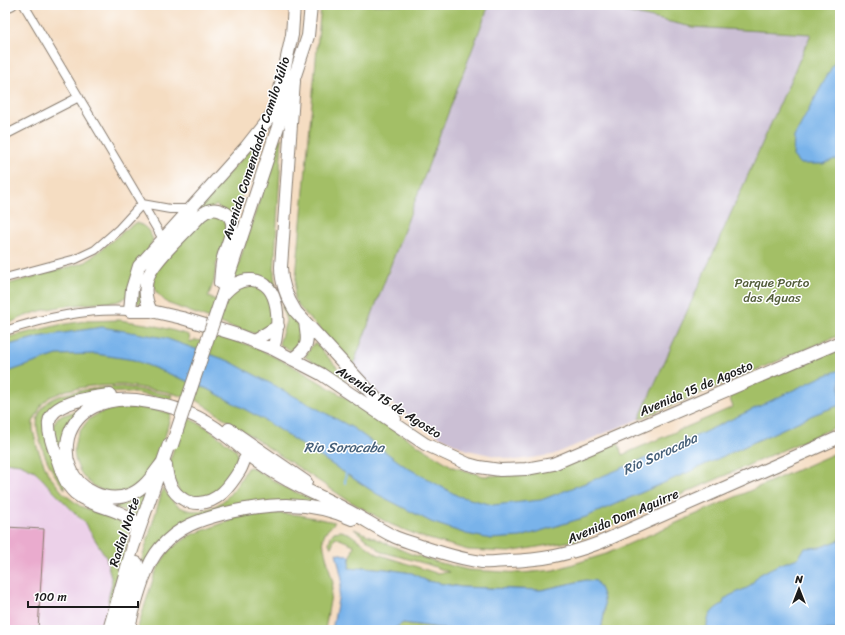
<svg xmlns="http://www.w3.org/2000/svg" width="845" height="635" font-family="Sriracha,sans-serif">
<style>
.built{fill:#ecd1e9}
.industrial{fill:#cbbfd4}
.green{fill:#a3bf66;stroke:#606e41}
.water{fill:#79b3ea;stroke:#4a6883}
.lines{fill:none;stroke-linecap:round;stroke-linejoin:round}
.stream{stroke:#79b3ea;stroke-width:2}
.building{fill:#eaabce}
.street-casing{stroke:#887c6f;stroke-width:10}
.secondary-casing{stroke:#887c6f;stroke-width:14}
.street{stroke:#fff;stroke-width:8}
.secondary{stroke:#fff;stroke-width:12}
.secondary-bridge-casing{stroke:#887c6f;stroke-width:14;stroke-linecap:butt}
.secondary-bridge{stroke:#fff;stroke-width:12}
.labels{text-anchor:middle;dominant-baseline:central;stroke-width:3;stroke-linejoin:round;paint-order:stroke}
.street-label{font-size:13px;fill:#1c1c1c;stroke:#fff}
.park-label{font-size:13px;fill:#525d3a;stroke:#fff}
.water-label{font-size:14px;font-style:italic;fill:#466079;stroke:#fff}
</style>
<rect width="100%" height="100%" fill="#fff"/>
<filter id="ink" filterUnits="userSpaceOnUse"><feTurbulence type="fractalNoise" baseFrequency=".025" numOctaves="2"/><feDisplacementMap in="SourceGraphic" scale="8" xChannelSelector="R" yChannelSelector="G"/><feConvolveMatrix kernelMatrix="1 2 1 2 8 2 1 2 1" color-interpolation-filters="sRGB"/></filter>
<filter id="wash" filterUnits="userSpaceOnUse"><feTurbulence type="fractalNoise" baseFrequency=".012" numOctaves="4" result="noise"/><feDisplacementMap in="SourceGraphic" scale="16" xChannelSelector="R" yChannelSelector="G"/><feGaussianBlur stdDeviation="0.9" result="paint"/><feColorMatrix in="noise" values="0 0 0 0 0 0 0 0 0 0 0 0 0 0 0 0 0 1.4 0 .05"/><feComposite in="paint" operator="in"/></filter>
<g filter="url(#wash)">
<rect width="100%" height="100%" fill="#f5ddc2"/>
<path class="built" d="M5,462L20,464L35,471L55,492L84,522L99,544L106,557L112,582L108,602L109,604L101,630H5Z"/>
<path class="industrial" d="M489,5H596L692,27L812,34L639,419L552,455L515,460L467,450L433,433L374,391L353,365Z"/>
<path class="green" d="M321,5H489L353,365L300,308L294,299Z
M596,5H840V335L639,419L811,34L692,27Z
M282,138L274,274L276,289L234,278L279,140Z
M254,145H256L257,148L234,219L216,205L150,264L142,301L139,304L137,302C138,287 140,275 148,262Z
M210,216H222L227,222L226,238L216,265L214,281L208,297L222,302L236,285L255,284L268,295L273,318L271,327L256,334L231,327L167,303L156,292L153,280L157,268L201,221Z
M136,223C145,225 150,231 153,240L127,296C118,304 110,302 98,303C77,305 54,306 34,313C24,316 15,321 5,325V285L86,262L129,227Z
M284,305L300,326L305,338L294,352L279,344L286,321L282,306Z
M119,320L153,325L189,335L190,342L195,340L209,342L212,333L252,346L291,365L368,411L405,437L453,467L484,476L522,474L618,442L622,455L733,407L728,394L840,346V425L578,540L509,552L468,550L422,537L390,524L346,499L198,401L168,392L123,385L91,386L67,390L50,397L42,404L33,422V430L37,447L48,474L64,494L80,506L123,523C129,529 129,533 128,541L109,604L108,600L112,582L106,557L84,522L54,492L35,471L20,464L5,462V338L59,325L85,321Z
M313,344H316L346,377V380H344L305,357Z
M123,387L172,395L171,400L153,396L128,392L100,393L49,413L65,489C53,474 45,459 40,441C36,429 35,416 44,406C57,389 103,388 123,387Z
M141,407L171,413C166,432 162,454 151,471C114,525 51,466 83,427C85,424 88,420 91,418C104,408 125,408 141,407Z
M76,411L78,413C75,417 70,422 67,428C53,464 78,508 120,504C132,503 139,493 150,490L139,525H138C138,509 92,504 79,492C68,482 63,465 58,451C53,437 49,430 58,417Z
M184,416L206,427L236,450L239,459L238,468L218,493L199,500L180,494L169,468L170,461Z
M840,451V630H601L605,610L586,580L541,590L461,587L427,581L412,573L386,569L363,567L356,569L348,568L354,545L335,537L331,548L329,543L331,536L334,532L341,531L350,534L377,554L436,573L449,572L427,564L382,552L354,529L411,554L437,562L468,570L522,573L554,570L606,554Z
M251,467L286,488L314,500L336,512L303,504L176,528L136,579L163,488C167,493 171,501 177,505C194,517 218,509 230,494C237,486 242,477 247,468Z
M276,513L299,515L335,522L325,533L323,538L324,548L333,583L325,630H137L154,576L160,564L170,549L191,535L242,516Z
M403,623L455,630H392Z"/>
<path class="water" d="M840,52V161L835,159L823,164H800L793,156L794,137Z
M102,327L165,338L229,361L353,428L406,467L458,496L493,505L541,500L593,480L675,446L821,377L840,370V405L813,415L691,471L586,517L521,537L491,539L466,534L431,522L377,494L264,420L210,390L134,360L96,354L57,355L5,373V346L38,337Z
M840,540V630H707C706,617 712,609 723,604L724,600L729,596L749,587L759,575L768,570L778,565L798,558L805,548L821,547Z
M336,553L350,556L349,568L356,569L363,567L386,569L412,573L427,581L461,587L541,590L586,580L596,581C608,599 605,610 601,630H455L403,623L392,630H332L342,579Z"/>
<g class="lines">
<path class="stream" d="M345,483L346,472"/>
</g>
<g id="blocks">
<path class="building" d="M5,527L44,529L38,630H5Z"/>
</g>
</g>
<g filter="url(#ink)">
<use href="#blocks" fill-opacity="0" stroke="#887c6f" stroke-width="1"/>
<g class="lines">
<defs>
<path id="street" d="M24,5L163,239
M5,9L13,5
M5,135L79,97
M142,204L170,209H190
M5,278L76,259L95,250L119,229L142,204
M5,331C45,318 87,308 130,311"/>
<path id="secondary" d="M294,81L281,267C281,284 287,298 296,312L395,419
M276,109L246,147L139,266L132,289L130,311H151L182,318L238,335L273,349L321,374L425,444L468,464L479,467L500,470L526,469L553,464L840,342
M274,116L292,35L294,5
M223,295C231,286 239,279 252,280C282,282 280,328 273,349
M221,299L308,36L311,5
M151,311C136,281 154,265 173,244C182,235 192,225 201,215C208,210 213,208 221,211C243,218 226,244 223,258C221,266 221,274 220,283
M254,341L278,326
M292,359C310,347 308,341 305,322
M110,395C94,397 52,401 49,422C48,434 53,446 57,458C61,470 65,484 75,493C92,507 115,507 133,520L136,530L132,550
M229,429L306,482
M162,463C153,475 145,488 131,494C108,504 78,491 70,467C66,458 66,448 68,438C76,408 107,397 136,400C168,404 200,414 225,435C239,445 251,458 266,467C290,484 319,495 345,509C361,517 377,528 393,536C401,540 410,542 418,545C438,552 461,559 482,562C491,563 500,561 508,561C542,560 567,555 599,543L840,437
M166,465C167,479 170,491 183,499C187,502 193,503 198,503C218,503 230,486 240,470C242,467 243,462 245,459C248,455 252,455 257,455
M121,629L137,563
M109,630L132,550L169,444
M128,630C135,606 144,566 160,548C179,526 199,520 226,513C271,503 308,500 352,519"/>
</defs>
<use href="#street" class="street-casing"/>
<use href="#secondary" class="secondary-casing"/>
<use href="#street" class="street"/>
<use href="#secondary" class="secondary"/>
<defs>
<path id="secondary-bridge" d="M172,445L221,299"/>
</defs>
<use href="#secondary-bridge" class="secondary-bridge-casing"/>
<use href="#secondary-bridge" class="secondary-bridge"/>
</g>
</g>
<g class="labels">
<g class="street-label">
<text transform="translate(256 148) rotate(-72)">Avenida Comendador Camilo Júlio</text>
<text transform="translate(696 388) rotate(-23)">Avenida 15 de Agosto</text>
<text transform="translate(389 402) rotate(33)">Avenida 15 de Agosto</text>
<text transform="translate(623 516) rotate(-23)">Avenida Dom Aguirre</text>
<text transform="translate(124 532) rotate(-72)">Radial Norte</text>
</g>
<g class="park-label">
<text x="772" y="282">Parque Porto<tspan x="772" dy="15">das Águas</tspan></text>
</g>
<g class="water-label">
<text x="344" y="447">Rio Sorocaba</text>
<text transform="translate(660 454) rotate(-25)">Rio Sorocaba</text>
</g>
</g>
<rect width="845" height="635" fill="none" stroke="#fff" stroke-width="20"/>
<g transform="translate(799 589)" stroke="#ffffff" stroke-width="3" paint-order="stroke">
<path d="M0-3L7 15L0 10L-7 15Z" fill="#1c1c1c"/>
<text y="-6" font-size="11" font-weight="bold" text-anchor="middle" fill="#1c1c1c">N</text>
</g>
<path d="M28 601v6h110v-6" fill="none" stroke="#1c1c1c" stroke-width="2"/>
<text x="34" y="601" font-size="12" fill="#1c1c1c" stroke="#ffffff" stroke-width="3" paint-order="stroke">100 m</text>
</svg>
